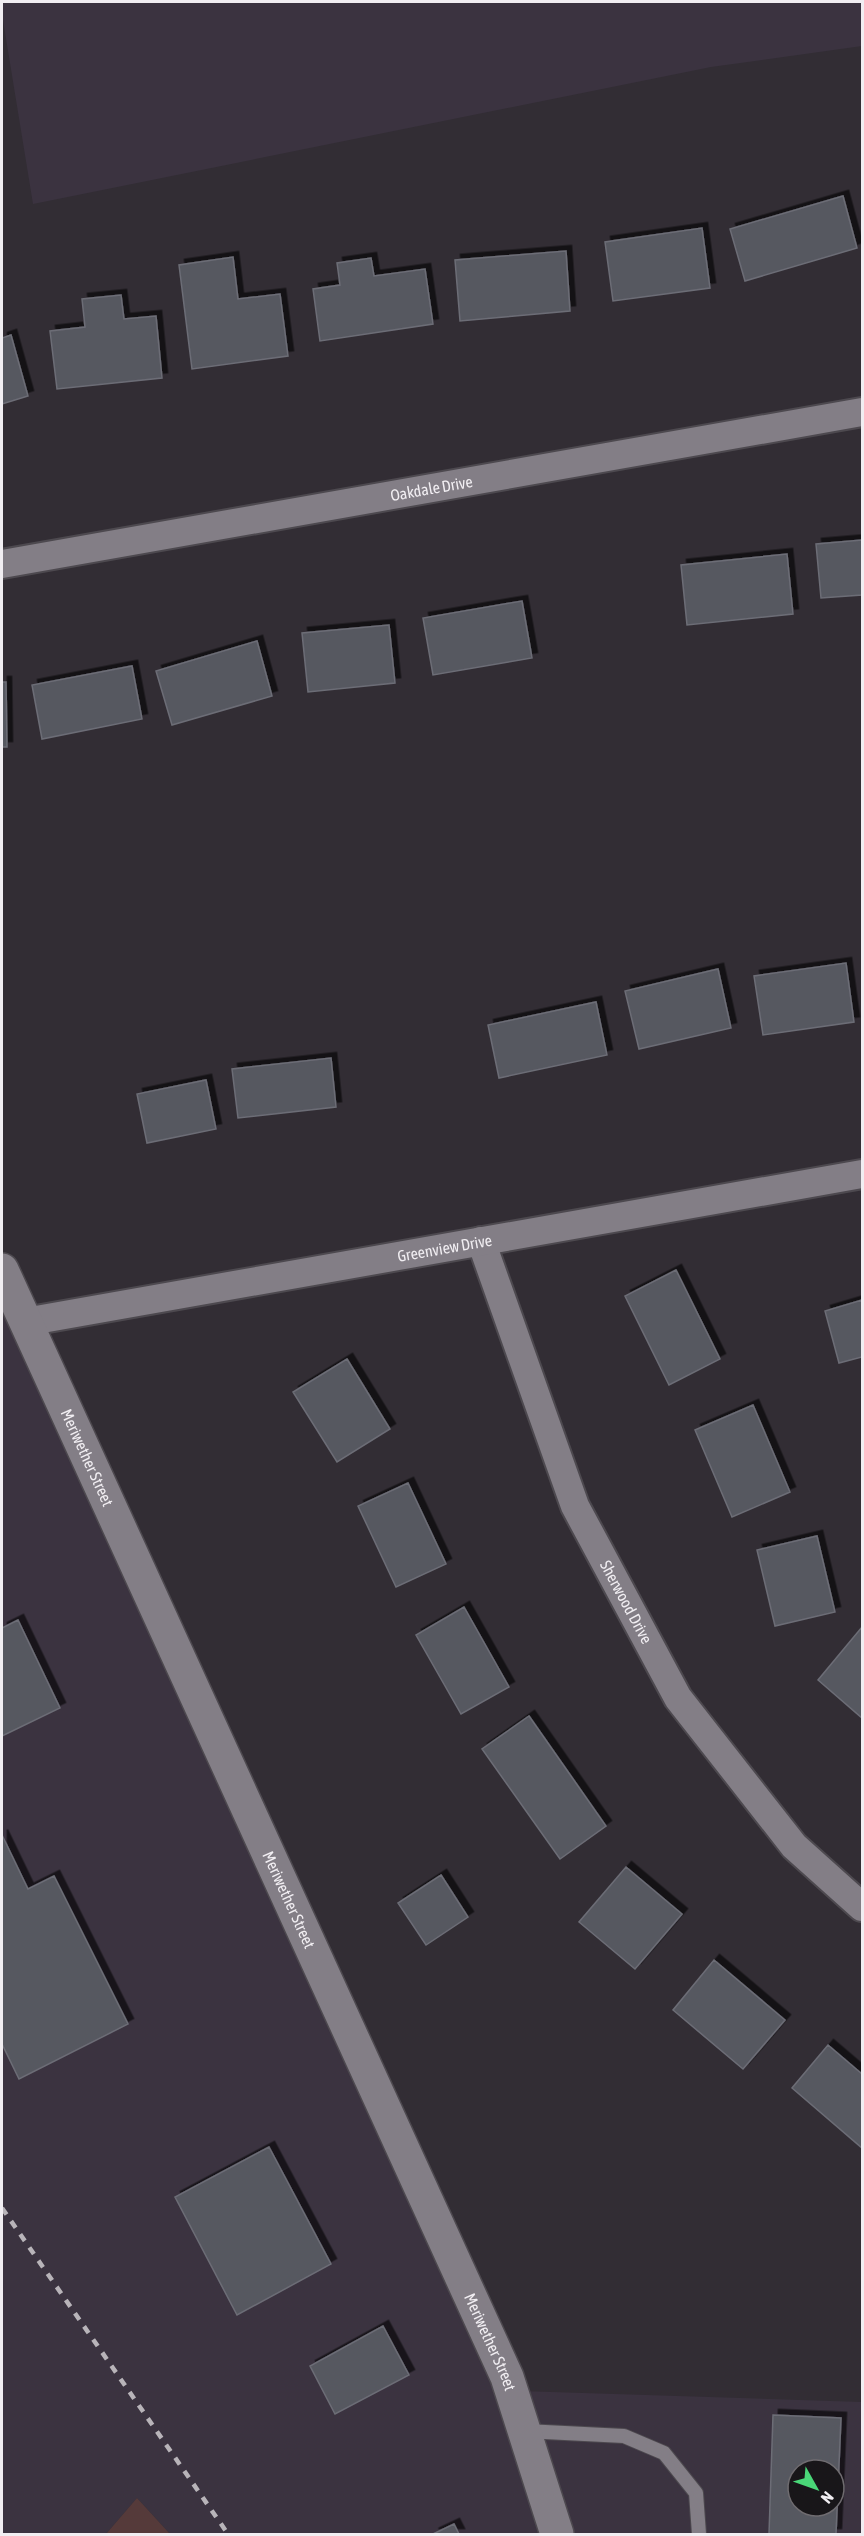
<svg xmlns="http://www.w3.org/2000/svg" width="864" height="2536" font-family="'Asap Condensed',sans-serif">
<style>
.built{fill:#3b3340;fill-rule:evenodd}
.green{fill:#553a3a}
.building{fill:#575861;stroke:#6c6d76;stroke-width:1.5;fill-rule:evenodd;filter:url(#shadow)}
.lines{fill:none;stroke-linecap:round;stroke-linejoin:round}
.service-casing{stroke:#4d494f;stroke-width:16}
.minor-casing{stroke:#4d494f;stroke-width:32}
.tertiary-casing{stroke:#4d494f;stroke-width:36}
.service{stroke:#837e86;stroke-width:14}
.minor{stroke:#837e86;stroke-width:28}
.tertiary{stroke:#837e86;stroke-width:33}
.rail{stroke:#b8b4b9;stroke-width:4.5;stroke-dasharray:8 8;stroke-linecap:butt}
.labels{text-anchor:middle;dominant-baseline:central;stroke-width:4.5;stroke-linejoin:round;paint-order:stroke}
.street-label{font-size:16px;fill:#f1eef2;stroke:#181619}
</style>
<defs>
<filter id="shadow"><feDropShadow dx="5.5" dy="-5.5" stdDeviation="0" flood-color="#0009"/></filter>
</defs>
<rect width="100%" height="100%" fill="#322d34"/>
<path class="built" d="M2,2H862V46L711,67L33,204L2,14Z
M2,1261L434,2177L520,2391L862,2402V2534H170L137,2498L106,2534H2ZM798,2470H834V2506H798Z"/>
<path class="green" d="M137,2498L170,2534H106Z"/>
<path class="building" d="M843,196L857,248L745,281L730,229Z
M702,228L710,288L613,301L605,242Z
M566,251L570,311L460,321L455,260Z
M233,257L238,299L280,294L288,356L192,369L179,265Z
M371,258L374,276L425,269L433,324L320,341L313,289L340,285L337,263Z
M121,295L124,319L156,316L162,378L57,389L50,331L85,327L82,299Z
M11,335L28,396L2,404V338Z
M862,540V595L821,598L816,544Z
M787,554L793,614L687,625L681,565Z
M522,601L532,658L433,675L423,618Z
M389,625L395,683L308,692L302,633Z
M257,641L272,696L172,725L156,671Z
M132,666L142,719L42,739L32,685Z
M2,682H6L7,747H2Z
M846,963L854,1022L763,1035L754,976Z
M718,969L731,1028L639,1049L625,991Z
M596,1002L607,1055L499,1078L488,1025Z
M331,1058L336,1107L238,1118L232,1069Z
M206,1080L216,1129L147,1143L137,1094Z
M676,1270L720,1359L669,1385L625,1296Z
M862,1300V1357L839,1363L825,1311Z
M347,1359L390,1429L337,1462L293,1392Z
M753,1405L790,1492L732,1517L695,1430Z
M408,1483L446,1564L396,1587L358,1506Z
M817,1536L835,1612L775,1626L757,1550Z
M464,1607L509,1687L461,1714L416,1635Z
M18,1620L60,1708L2,1736V1628Z
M862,1627V1718L818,1680Z
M529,1716L606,1826L560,1859L482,1749Z
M2,1835L28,1889L54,1876L128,2024L19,2079L2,2044Z
M626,1867L682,1914L635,1969L579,1922Z
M441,1875L468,1917L426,1945L398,1903Z
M714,1960L785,2020L743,2069L673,2010Z
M828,2045L862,2074V2148L792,2088Z
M269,2147L331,2264L237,2315L175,2197Z
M383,2326L409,2375L335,2414L310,2366Z
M773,2415L841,2418L836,2534H769ZM798,2470H834V2506H798Z
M454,2524L459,2534H433Z"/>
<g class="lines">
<defs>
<path id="service" d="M525,2431L624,2436L664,2453L696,2493L699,2534"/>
<g id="minor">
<path id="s1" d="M2,564L862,412"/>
<path id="s2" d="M481,1241L575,1506L678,1698L794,1846L862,1907"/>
<path id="s3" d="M25,1322L862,1174"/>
</g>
<g id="tertiary">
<path id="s4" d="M2,1270L507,2377L557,2534"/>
</g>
</defs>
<use href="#service" class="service-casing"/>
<use href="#minor" class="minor-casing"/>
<use href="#tertiary" class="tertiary-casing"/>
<use href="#service" class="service"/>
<use href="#minor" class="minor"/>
<use href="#tertiary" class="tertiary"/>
<path class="rail" d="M2,2208L228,2534"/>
</g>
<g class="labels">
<g class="street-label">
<text stroke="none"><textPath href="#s1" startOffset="436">Oakdale Drive</textPath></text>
<text stroke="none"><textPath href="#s3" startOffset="426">Greenview Drive</textPath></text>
<text stroke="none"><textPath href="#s4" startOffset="206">Meriwether Street</textPath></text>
<text stroke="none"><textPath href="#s2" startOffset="390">Sherwood Drive</textPath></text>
<text stroke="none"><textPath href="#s4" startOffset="692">Meriwether Street</textPath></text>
<text stroke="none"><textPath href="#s4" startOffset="1178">Meriwether Street</textPath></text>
</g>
</g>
<rect width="864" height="2536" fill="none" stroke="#f1eef2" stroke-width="6"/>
<g transform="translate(816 2488) rotate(130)"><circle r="28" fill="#181619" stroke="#6f6c70" stroke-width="1.5"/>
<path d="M0-4.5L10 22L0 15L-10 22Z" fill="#4ad778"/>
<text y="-9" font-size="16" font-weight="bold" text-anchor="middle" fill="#f1eef2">N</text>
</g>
</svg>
